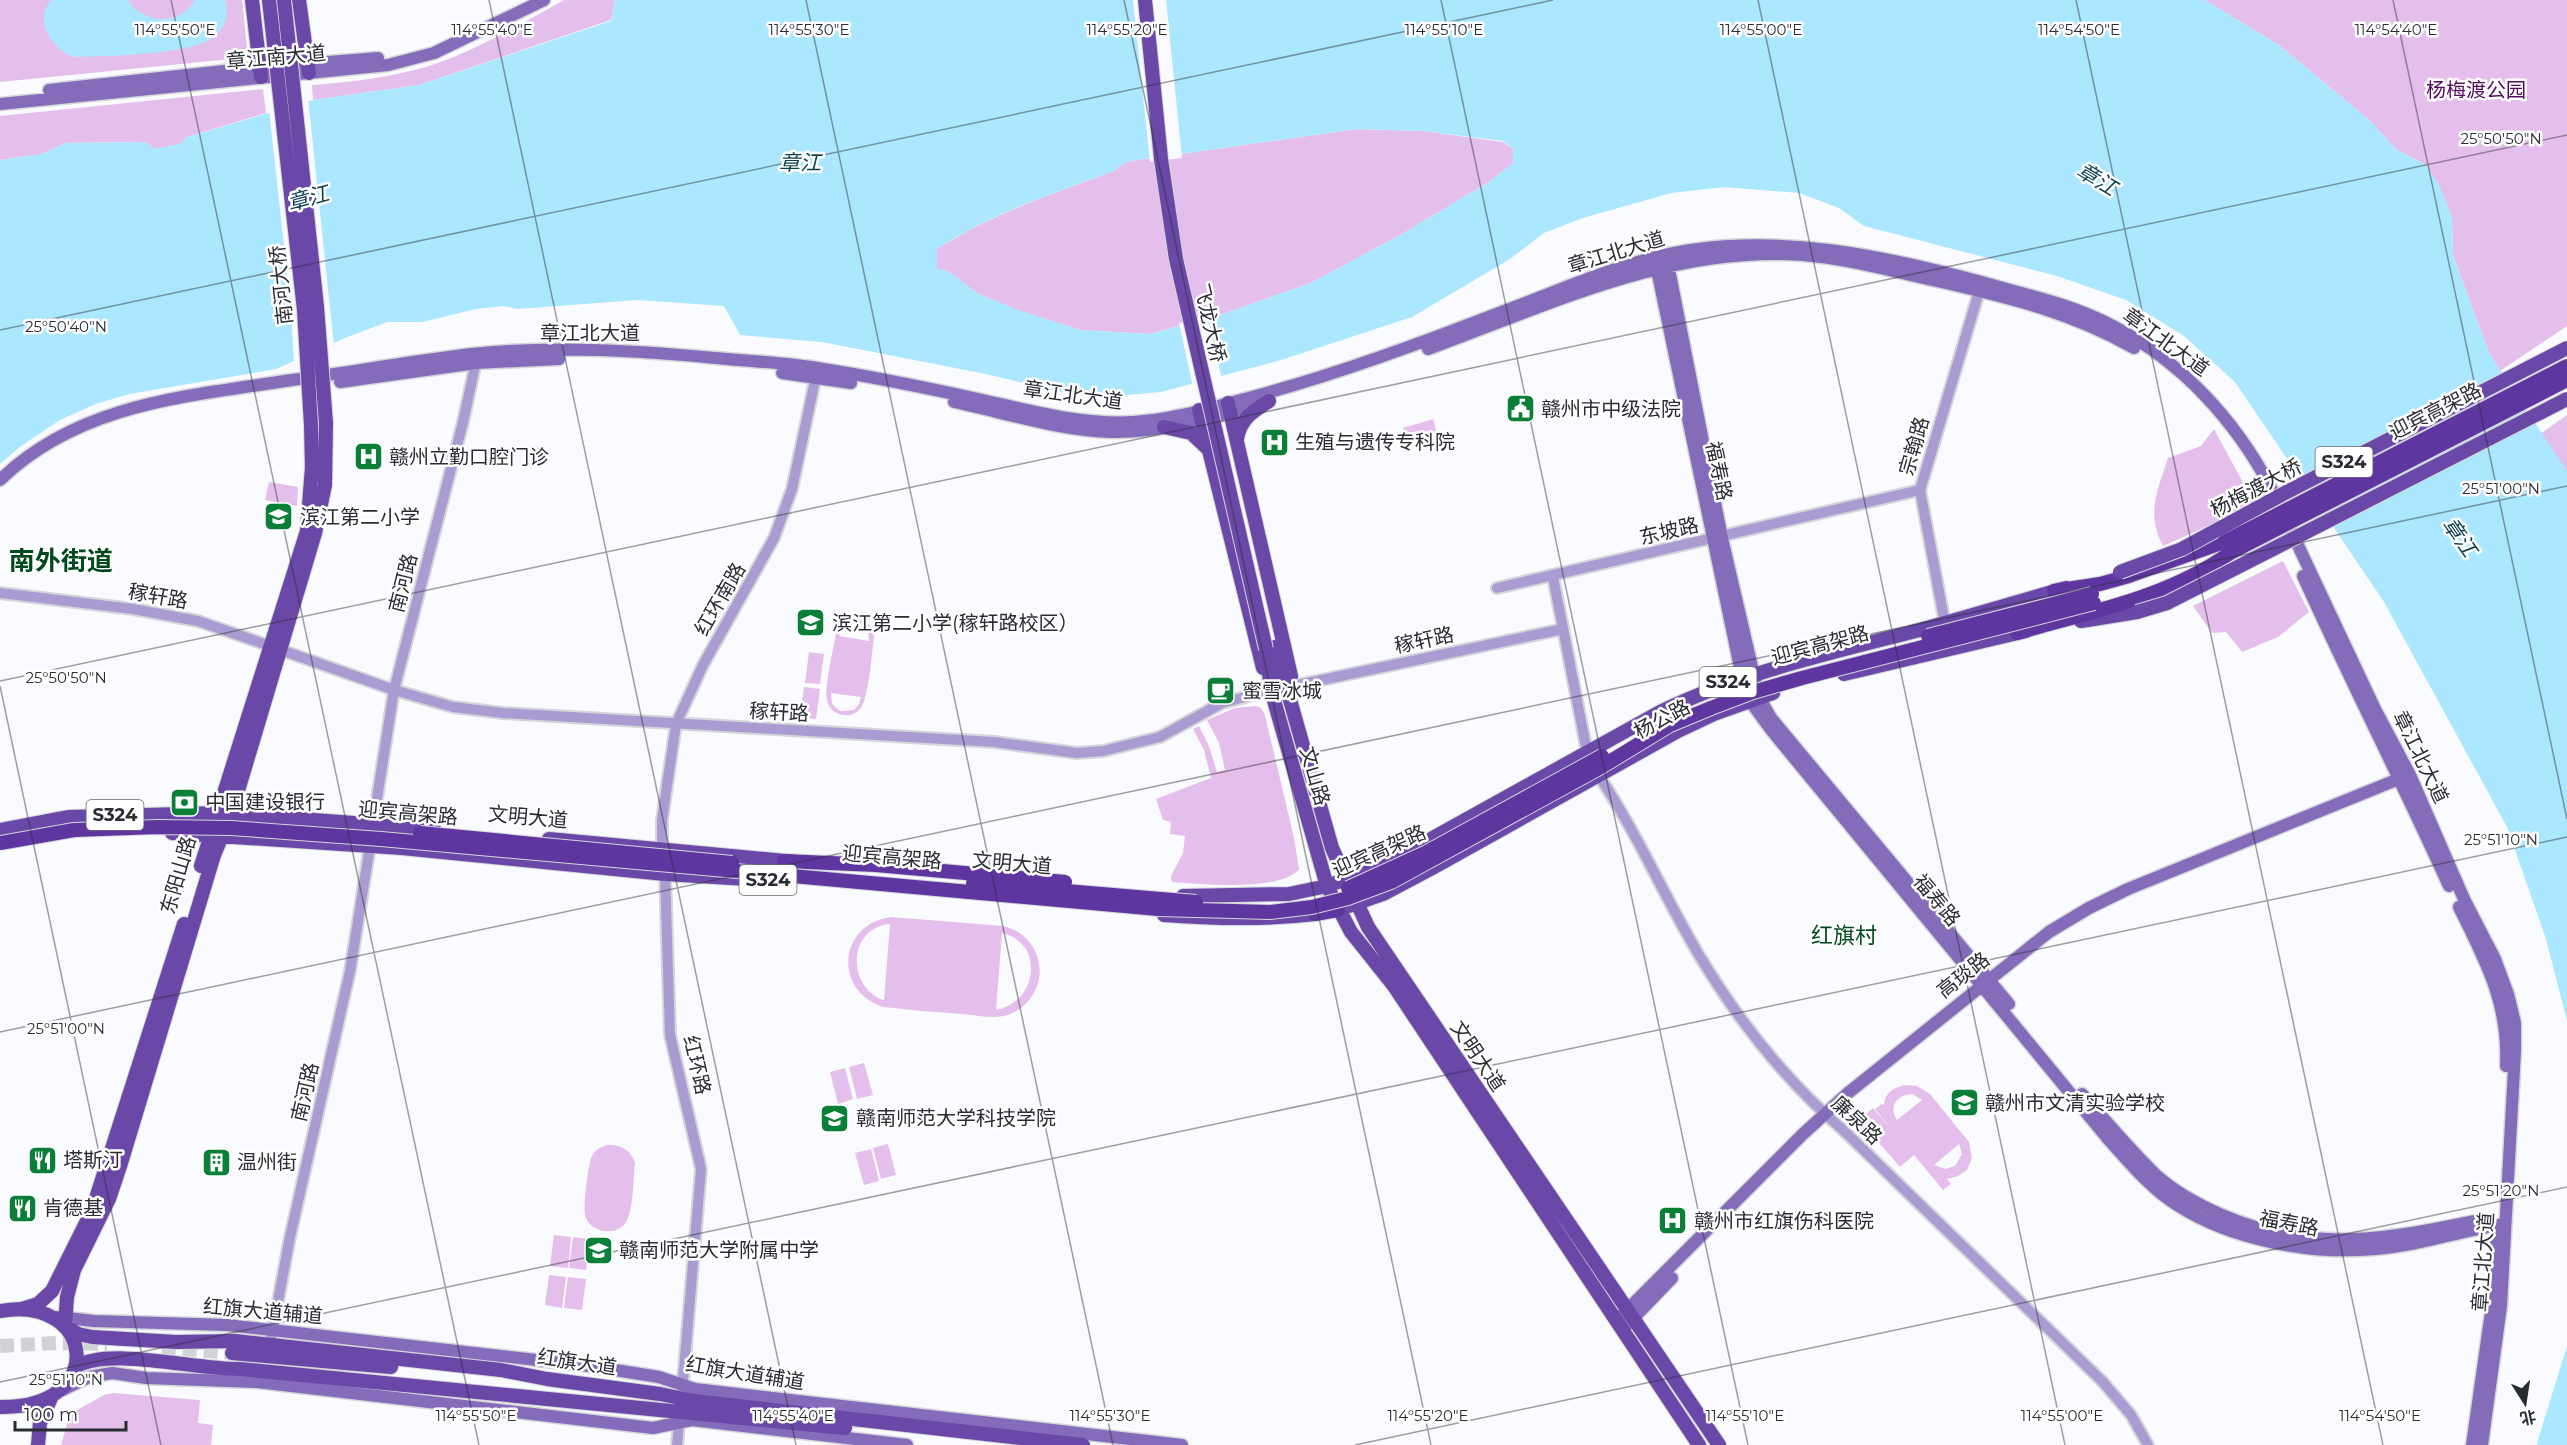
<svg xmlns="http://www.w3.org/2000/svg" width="2567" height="1445" font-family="Montserrat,'Noto Sans SC',sans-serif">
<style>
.green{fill:#e5bfeb;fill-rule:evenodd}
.water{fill:#abe7fe;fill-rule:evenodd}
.pier{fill:#fafbff}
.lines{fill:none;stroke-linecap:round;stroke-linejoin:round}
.primary-tunnel{stroke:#d0d2d6;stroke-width:14;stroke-dasharray:14 7;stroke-linecap:butt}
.tertiary-casing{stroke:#d5d6da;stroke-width:14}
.secondary-casing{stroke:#d5d6da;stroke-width:15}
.primary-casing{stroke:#d5d6da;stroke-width:16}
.trunk-casing{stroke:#d5d6da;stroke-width:16}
.tertiary{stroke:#aa9cd2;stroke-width:10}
.secondary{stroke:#846cba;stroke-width:12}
.primary{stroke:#6a48a8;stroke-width:14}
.trunk{stroke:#5f36a0;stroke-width:14}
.primary-bridge-casing{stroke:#d5d6da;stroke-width:16;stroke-linecap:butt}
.trunk-bridge-casing{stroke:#d5d6da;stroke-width:16;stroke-linecap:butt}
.primary-bridge{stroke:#6a48a8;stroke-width:14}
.trunk-bridge{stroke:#5f36a0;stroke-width:14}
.ticks{fill:none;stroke:#2a2c33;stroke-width:1.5;stroke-opacity:0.45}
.labels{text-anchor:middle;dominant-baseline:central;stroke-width:5;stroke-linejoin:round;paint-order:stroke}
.shield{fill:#fff;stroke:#6a6b70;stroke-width:1.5}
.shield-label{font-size:18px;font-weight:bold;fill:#2a2c33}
.street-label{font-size:20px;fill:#2a2c33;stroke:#fff}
.park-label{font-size:20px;fill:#540c60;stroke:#fff}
.poi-label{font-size:20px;fill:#2a2c33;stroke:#fff;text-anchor:start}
.water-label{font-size:21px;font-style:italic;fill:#0e4150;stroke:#fff}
.quarter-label{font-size:22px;fill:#00491c;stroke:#fff}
.district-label{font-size:26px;font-weight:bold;fill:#00491c;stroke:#fff}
.ticks-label{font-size:15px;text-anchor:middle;fill:#2a2c33;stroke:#fff;stroke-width:5;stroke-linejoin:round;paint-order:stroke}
</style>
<rect width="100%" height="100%" fill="#fafbff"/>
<path class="green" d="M0,0H242L247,48L245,53L231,59L0,82Z
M564,0H615L611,20L419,85L313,100L312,85C353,82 396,77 435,64C480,48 523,23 564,0Z
M2205,0H2567V326L2500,371L2489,353L2453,255L2452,217L2426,165L2397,150L2369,120L2280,46Z
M263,89L266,113L187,137L180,144L154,149L146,142L65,143L42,154L0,160V116Z
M1357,129L1423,131L1503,142L1513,149V163L1489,182L1402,234L1311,283L1214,317L1149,334L1080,330L1020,311L978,294L948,271L937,270V249C992,214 1053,193 1114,171L1121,165L1130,161Z
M2567,415V471L2540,434Z
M1433,419L1437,433L1407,442L1403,428Z
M2214,429L2253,501L2208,526L2163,546C2146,513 2157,492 2168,458L2201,446Z
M269,482L298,487L297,506L265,500Z
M2283,561L2309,612L2278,637L2242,652L2226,632L2212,633L2193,606Z
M852,618C864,618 873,624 874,637C872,652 869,693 862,706C854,721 830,717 827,700C824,686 834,648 836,632L841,624ZM857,622L868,630L869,641L839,636L846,624ZM831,693L861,697L859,704L854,710L840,711L832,704Z
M809,652L824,654L820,684L805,683Z
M804,687L820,689L816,719L800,717Z
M1256,706L1261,708L1265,715L1294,838L1299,869C1281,892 1200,884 1172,882L1171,876L1183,853L1185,836L1170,834L1171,822L1163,820L1156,799L1211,778L1204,750L1193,729L1199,726L1209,746L1217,772L1225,770L1219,743L1207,720L1235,708Z
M891,917L1003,926C1020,930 1033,941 1038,959C1045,984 1029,1010 1004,1016C990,1019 975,1015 962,1014C936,1012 909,1010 883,1007C833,991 838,924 891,917ZM890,924L884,1000H883C846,986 848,928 890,924ZM1002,933C1045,943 1038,1002 996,1010Z
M864,1063L873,1095L857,1099L849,1067Z
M845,1068L853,1099L838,1104L830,1072Z
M1906,1085L1917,1086L1930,1094L1969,1142L1972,1158L1967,1170L1958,1176L1947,1179L1951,1184L1943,1190L1914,1155L1900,1167L1859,1120L1873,1108L1891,1129L1875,1109L1882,1104L1884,1105C1885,1092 1894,1087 1906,1085ZM1912,1094L1922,1100L1897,1120C1888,1106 1897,1095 1912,1094ZM1959,1144L1962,1154L1955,1166L1945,1169L1934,1165Z
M888,1144L896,1175L881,1179L873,1148Z
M607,1145C621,1144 631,1150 635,1163C633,1180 634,1202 628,1218C621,1238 589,1234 585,1215C583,1207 588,1163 592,1156C595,1150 601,1147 607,1145Z
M871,1149L879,1181L864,1185L855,1153Z
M554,1235L571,1237L568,1268L550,1266Z
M573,1237L590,1239L586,1270L569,1268Z
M549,1275L566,1277L562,1308L545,1305Z
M568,1277L586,1279L582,1310L564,1308Z
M113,1393L200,1400L198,1423L213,1425L211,1445H61L70,1414L104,1395Z"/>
<path class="water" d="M52,0H127C145,24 178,27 195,0H225C230,16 225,31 209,40C182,55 107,56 74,57C52,50 32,18 52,0Z
M615,0H2205L2280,46L2369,120L2397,150L2426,165L2439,185L2452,217L2453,255L2489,353L2567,471V1021L2546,939L2507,827L2384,602L2235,382L2184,336L2126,300L2057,276L1864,226L1839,208L1799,193L1724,187L1671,193L1583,218L1544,233L1510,259L1412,317L1281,360L1161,392L1127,395H1073L986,374L822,342L740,335L724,306L638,300L517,309L503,306L476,309L422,322H387L345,338L276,369L129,394L96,404L60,420L21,446L0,464V160L42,154L65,143L146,142L154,149L180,144L187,137L313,100L419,85L611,21ZM1357,129L1423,131L1503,141L1513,149V163L1489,182L1402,234L1311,283L1214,317L1150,334L1080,330L1021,311L978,294L948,271L937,269V249C991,213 1054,193 1114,171L1121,165L1130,161Z
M2567,1346V1445H2537V1443Z"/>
<path class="pier" d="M1133,0H1166L1182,158L1150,162Z
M308,98L334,346L294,364L291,310L269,109Z
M1207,316L1222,379L1193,387L1179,323Z"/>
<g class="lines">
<path class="primary-tunnel" d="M0,1346L56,1343L107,1344
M162,1347L232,1353"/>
<defs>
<path id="tertiary" d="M1553,577L1587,752
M1497,588L1920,490
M0,593L133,609L198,621L270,646
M1945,624L1920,490L1981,285
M281,650L394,690L453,707L503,713L994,742L1077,753L1103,751L1160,737L1222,703L1271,690
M1293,686L1563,629
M1599,776C1637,833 1664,896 1699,955C1738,1020 1786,1081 1843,1130L2102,1381L2131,1415L2148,1445
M373,824L394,690L463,422L477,357
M270,1344L290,1237L350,971L370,846
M682,1393L701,1169L670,1035L665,874L662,848V820L676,724L703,665L774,538L792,489L817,371
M677,1445L680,1414"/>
<path id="secondary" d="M49,90L243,69L378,58
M0,104L388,65L434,53L544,0
M1667,259L1722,538L1759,697L1771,718L2009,1004
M1655,260L1742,677L1750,701L1772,731L2108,1139C2129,1162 2150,1188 2177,1205C2231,1240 2311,1255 2375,1249C2419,1246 2461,1230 2505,1224
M1428,349C1549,305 1671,245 1803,255C1851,259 1899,273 1946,283C2014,299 2072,313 2134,348
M782,373L851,383
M340,382L476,363L559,359
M954,402C1006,413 1057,430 1111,432C1162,433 1214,417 1263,403
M0,480C79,403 189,396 292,380C352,372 412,361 472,354C556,345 643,351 727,359C759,362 791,363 823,369C875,377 927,388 978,399C1028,410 1081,425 1133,422C1173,420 1213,407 1252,397C1338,374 1421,343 1504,311C1553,293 1602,271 1652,258C1768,227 1898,258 2010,290C2045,299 2081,309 2113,326C2182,362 2235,420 2271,488L2375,709L2410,775L2464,899L2495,959L2508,994L2515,1023V1051L2501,1306L2482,1445
M2303,576C2350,680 2402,782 2449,886
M2459,907C2486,962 2509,1003 2506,1066
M2082,1094C2106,1121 2130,1150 2156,1175C2175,1192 2199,1205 2222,1215C2313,1254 2388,1239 2480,1220
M58,1317L94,1321L227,1325L590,1366L659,1377L695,1389L1182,1445
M1617,1320L1803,1134L1848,1093L2049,932L2089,908L2128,889L2406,776
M1623,1329L1672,1278
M62,1390L89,1377L112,1373L146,1378L257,1382L653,1428L692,1420L907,1445
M2472,1445L2492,1305L2496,1236"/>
<path id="primary" d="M252,0L261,77
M299,0L309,73
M1228,403L1291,676
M1199,410L1263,668
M326,423L325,485L315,533L231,814L214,855L121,1163L109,1199L74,1270L67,1297L65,1326L78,1334L92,1337L176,1342L235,1341L501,1370L547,1379L660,1394L694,1401L1083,1445
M1164,427L1191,433L1208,449
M1237,439C1240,419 1253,411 1269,401
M2142,603L2189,585
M2081,621L2137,612
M1275,647L1332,848L1368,927L1719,1445
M1266,649L1271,690L1327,886L1351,932L1394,986L1699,1445
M1844,674L2026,631
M0,830L69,817L219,813L434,829
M172,833L402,848L665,874L766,880
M549,839L796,862
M201,866L307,531L312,467L311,425
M1183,896L1289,894L1327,886L1384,865L1660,712C1739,674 1822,655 1908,633C1961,619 2013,603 2066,588
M1349,906L1383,894L1434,867L1678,731L1714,714L1773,693
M1164,915C1215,919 1264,920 1315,914
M22,1309L38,1304L52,1291L92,1211L184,924
M0,1311C95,1294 109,1409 0,1407
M232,1353L391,1367
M75,1367C111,1346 196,1370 240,1369L845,1428
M38,1445L40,1423L51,1398"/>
<path id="trunk" d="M2054,591L2100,584L2129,576L2224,542
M2017,633C2089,612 2167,598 2230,553
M784,861L876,865
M1315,914L1338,910"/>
</defs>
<use href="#tertiary" class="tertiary-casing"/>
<use href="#secondary" class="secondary-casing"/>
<use href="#primary" class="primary-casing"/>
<use href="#trunk" class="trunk-casing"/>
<use href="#tertiary" class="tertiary"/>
<use href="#secondary" class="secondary"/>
<use href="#primary" class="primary"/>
<use href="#trunk" class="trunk"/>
<defs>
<path id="primary-bridge" d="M269,0L304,310L311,425
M284,0L317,307L326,423
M1145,0L1161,159L1176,259L1266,649
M2120,572L2182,549L2281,495L2567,348
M2137,612L2167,603L2567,399"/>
<path id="trunk-bridge" d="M2224,542L2567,366
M2230,553L2567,380
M1928,636L2092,594
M420,833L732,863
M0,843L74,830L158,827L231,828L381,839L1158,909L1270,912L1312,907L1348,898L1391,882L1601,767L1670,725L1711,708L1753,692L1802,678L2094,603
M876,865L1065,882
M973,883L1196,902
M1348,888L1427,852L1602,756"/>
</defs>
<use href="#primary-bridge" class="primary-bridge-casing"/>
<use href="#trunk-bridge" class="trunk-bridge-casing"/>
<use href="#primary-bridge" class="primary-bridge"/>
<use href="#trunk-bridge" class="trunk-bridge"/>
</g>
<path class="ticks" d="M171,0L479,1445M489,0L796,1445M806,0L1113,1445M1124,0L1431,1445M1441,0L1748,1445M1758,0L2065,1445M2076,0L2383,1445M2393,0L2567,819M0,330L1553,0M0,681L2567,135M0,686L161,1445M0,1032L2567,486M0,1382L2567,837M1355,1445L2567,1187"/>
<defs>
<symbol id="civic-square" viewBox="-11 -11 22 22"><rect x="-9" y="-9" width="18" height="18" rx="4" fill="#097f37" stroke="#fff"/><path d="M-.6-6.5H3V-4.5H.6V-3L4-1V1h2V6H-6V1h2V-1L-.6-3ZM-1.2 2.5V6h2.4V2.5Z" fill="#fff"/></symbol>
<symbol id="hospital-square" viewBox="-11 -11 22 22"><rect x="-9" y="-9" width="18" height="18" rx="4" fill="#097f37" stroke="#fff"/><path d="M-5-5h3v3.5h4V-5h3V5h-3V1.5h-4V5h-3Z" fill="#fff"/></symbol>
<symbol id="school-square" viewBox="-11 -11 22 22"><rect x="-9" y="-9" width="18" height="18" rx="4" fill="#097f37" stroke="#fff"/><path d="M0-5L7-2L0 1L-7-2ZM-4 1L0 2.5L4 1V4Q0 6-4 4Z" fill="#fff"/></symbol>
<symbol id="cafe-square" viewBox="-11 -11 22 22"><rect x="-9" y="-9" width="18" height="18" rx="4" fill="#097f37" stroke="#fff"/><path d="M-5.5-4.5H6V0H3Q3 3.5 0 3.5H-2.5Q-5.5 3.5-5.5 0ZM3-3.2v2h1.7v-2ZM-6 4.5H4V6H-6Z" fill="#fff"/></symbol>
<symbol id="bank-square" viewBox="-11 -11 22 22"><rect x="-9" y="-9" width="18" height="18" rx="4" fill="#097f37" stroke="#fff"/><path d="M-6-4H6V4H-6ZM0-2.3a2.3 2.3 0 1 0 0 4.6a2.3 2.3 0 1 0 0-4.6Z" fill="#fff"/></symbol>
<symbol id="university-square" viewBox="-11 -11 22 22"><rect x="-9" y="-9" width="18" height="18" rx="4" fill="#097f37" stroke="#fff"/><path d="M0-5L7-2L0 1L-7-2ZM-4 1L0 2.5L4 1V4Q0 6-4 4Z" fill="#fff"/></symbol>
<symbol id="restaurant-square" viewBox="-11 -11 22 22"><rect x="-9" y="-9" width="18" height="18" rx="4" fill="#097f37" stroke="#fff"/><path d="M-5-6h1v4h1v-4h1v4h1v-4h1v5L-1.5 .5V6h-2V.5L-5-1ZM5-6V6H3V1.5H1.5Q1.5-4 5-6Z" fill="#fff"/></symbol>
<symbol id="building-square" viewBox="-11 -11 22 22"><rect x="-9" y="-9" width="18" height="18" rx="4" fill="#097f37" stroke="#fff"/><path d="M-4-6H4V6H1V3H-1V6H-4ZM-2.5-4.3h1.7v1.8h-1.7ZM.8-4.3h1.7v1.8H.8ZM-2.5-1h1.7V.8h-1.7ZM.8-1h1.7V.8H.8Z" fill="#fff"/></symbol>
</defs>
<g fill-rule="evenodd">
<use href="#civic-square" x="1504" y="392" width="33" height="33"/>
<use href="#hospital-square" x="1258" y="426" width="33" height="33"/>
<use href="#hospital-square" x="352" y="440" width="33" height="33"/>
<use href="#school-square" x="262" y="500" width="33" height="33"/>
<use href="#school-square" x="794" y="606" width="33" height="33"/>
<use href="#cafe-square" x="1204" y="674" width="33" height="33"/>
<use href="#bank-square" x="168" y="786" width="33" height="33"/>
<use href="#school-square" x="1948" y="1086" width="33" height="33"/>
<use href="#university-square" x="818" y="1102" width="33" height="33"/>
<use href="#restaurant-square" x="26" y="1144" width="33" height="33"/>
<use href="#building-square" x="200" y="1146" width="33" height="33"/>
<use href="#restaurant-square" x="6" y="1192" width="33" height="33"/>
<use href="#hospital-square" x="1656" y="1204" width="33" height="33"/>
<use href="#school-square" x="582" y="1234" width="33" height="33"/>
</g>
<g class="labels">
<g class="shield">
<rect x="2315.5" y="447" width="57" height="30" rx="4.5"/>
<rect x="1699.5" y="667" width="57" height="30" rx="4.5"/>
<rect x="86.5" y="800" width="57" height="30" rx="4.5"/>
<rect x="739.5" y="865" width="57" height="30" rx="4.5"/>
</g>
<g class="shield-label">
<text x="2344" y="462">S324</text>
<text x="1728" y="682">S324</text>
<text x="115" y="815">S324</text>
<text x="768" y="880">S324</text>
</g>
<g class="street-label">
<text transform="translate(276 57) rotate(-5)">章江南大道</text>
<text transform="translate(1616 252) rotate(-17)">章江北大道</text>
<text transform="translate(281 285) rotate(-96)">南河大桥</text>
<text transform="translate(1210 323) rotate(77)">飞龙大桥</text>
<text x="590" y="333">章江北大道</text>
<text transform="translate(2166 342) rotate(36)">章江北大道</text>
<text transform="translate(1073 395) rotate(8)">章江北大道</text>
<text transform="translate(2435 411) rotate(-27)">迎宾高架路</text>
<text transform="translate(1914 446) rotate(-74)">宗翰路</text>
<text transform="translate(1719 471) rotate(78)">福寿路</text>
<text transform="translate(2256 488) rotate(-28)">杨梅渡大桥</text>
<text transform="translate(1669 531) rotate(-13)">东坡路</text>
<text transform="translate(403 583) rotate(-76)">南河路</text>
<text transform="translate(158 596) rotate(10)">稼轩路</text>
<text transform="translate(720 599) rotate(-60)">红环南路</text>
<text transform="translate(1424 640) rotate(-12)">稼轩路</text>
<text transform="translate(1820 645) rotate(-15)">迎宾高架路</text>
<text transform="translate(779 712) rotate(3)">稼轩路</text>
<text transform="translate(1662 719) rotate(-28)">杨公路</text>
<text transform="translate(2421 757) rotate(64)">章江北大道</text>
<text transform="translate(1315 776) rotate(74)">文山路</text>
<text transform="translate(408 813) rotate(5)">迎宾高架路</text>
<text transform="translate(528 817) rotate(5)">文明大道</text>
<text transform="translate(1379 851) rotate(-24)">迎宾高架路</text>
<text transform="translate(892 857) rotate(5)">迎宾高架路</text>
<text transform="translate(1012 863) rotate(5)">文明大道</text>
<text transform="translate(178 875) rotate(-74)">东阳山路</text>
<text transform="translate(1937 900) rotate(50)">福寿路</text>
<text transform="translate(1963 975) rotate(-38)">高琰路</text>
<text transform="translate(1478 1056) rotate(56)">文明大道</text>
<text transform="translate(697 1065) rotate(77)">红环路</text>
<text transform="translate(305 1092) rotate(-77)">南河路</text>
<text transform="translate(1857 1120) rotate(43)">廉泉路</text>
<text transform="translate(2289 1223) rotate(11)">福寿路</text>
<text transform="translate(2483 1262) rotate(-86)">章江北大道</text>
<text transform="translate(263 1311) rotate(5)">红旗大道辅道</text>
<text transform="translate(577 1362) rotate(8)">红旗大道</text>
<text transform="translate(745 1373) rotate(9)">红旗大道辅道</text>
</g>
<g class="park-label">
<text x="2476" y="90">杨梅渡公园</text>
</g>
<g class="poi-label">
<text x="1541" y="409">赣州市中级法院</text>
<text x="1295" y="442">生殖与遗传专科院</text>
<text x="389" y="457">赣州立勤口腔门诊</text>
<text x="300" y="517">滨江第二小学</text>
<text x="832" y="623">滨江第二小学(稼轩路校区）</text>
<text x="1242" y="691">蜜雪冰城</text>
<text x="205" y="802">中国建设银行</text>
<text x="1985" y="1103">赣州市文清实验学校</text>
<text x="856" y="1118">赣南师范大学科技学院</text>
<text x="63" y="1160">塔斯汀</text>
<text x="237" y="1162">温州街</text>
<text x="43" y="1208">肯德基</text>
<text x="1694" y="1221">赣州市红旗伤科医院</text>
<text x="619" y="1250">赣南师范大学附属中学</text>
</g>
<g class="water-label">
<text x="800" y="162">章江</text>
<text transform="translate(2097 179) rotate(31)">章江</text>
<text transform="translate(308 198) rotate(-15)">章江</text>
<text transform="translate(2460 537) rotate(55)">章江</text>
</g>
<g class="quarter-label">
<text x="1844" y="935">红旗村</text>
</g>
<g class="district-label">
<text x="61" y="561">南外街道</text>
</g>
</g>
<g class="ticks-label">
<text x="175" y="35">114°55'50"E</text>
<text x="492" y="35">114°55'40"E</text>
<text x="809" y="35">114°55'30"E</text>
<text x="1127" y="35">114°55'20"E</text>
<text x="1444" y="35">114°55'10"E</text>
<text x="1761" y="35">114°55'00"E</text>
<text x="2079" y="35">114°54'50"E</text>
<text x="2396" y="35">114°54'40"E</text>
<text x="2501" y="144">25°50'50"N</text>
<text x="66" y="332">25°50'40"N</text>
<text x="2501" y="494">25°51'00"N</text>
<text x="66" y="683">25°50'50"N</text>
<text x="2501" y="845">25°51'10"N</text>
<text x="66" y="1034">25°51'00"N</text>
<text x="2501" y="1196">25°51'20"N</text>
<text x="66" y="1385">25°51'10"N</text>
<text x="476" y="1421">114°55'50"E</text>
<text x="793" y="1421">114°55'40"E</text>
<text x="1110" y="1421">114°55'30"E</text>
<text x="1428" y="1421">114°55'20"E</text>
<text x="1745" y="1421">114°55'10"E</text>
<text x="2062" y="1421">114°55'00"E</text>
<text x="2380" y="1421">114°54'50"E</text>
</g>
<g transform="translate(2525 1403) rotate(168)" stroke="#ffffff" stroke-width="4.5" paint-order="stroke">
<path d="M0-4.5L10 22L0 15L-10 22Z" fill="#2a2c33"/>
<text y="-9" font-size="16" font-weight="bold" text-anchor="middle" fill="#2a2c33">北</text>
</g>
<path d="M15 1421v9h111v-9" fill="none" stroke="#2a2c33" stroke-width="3"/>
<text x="24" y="1421" font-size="18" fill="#2a2c33" stroke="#ffffff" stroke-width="4.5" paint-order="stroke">100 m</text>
</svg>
